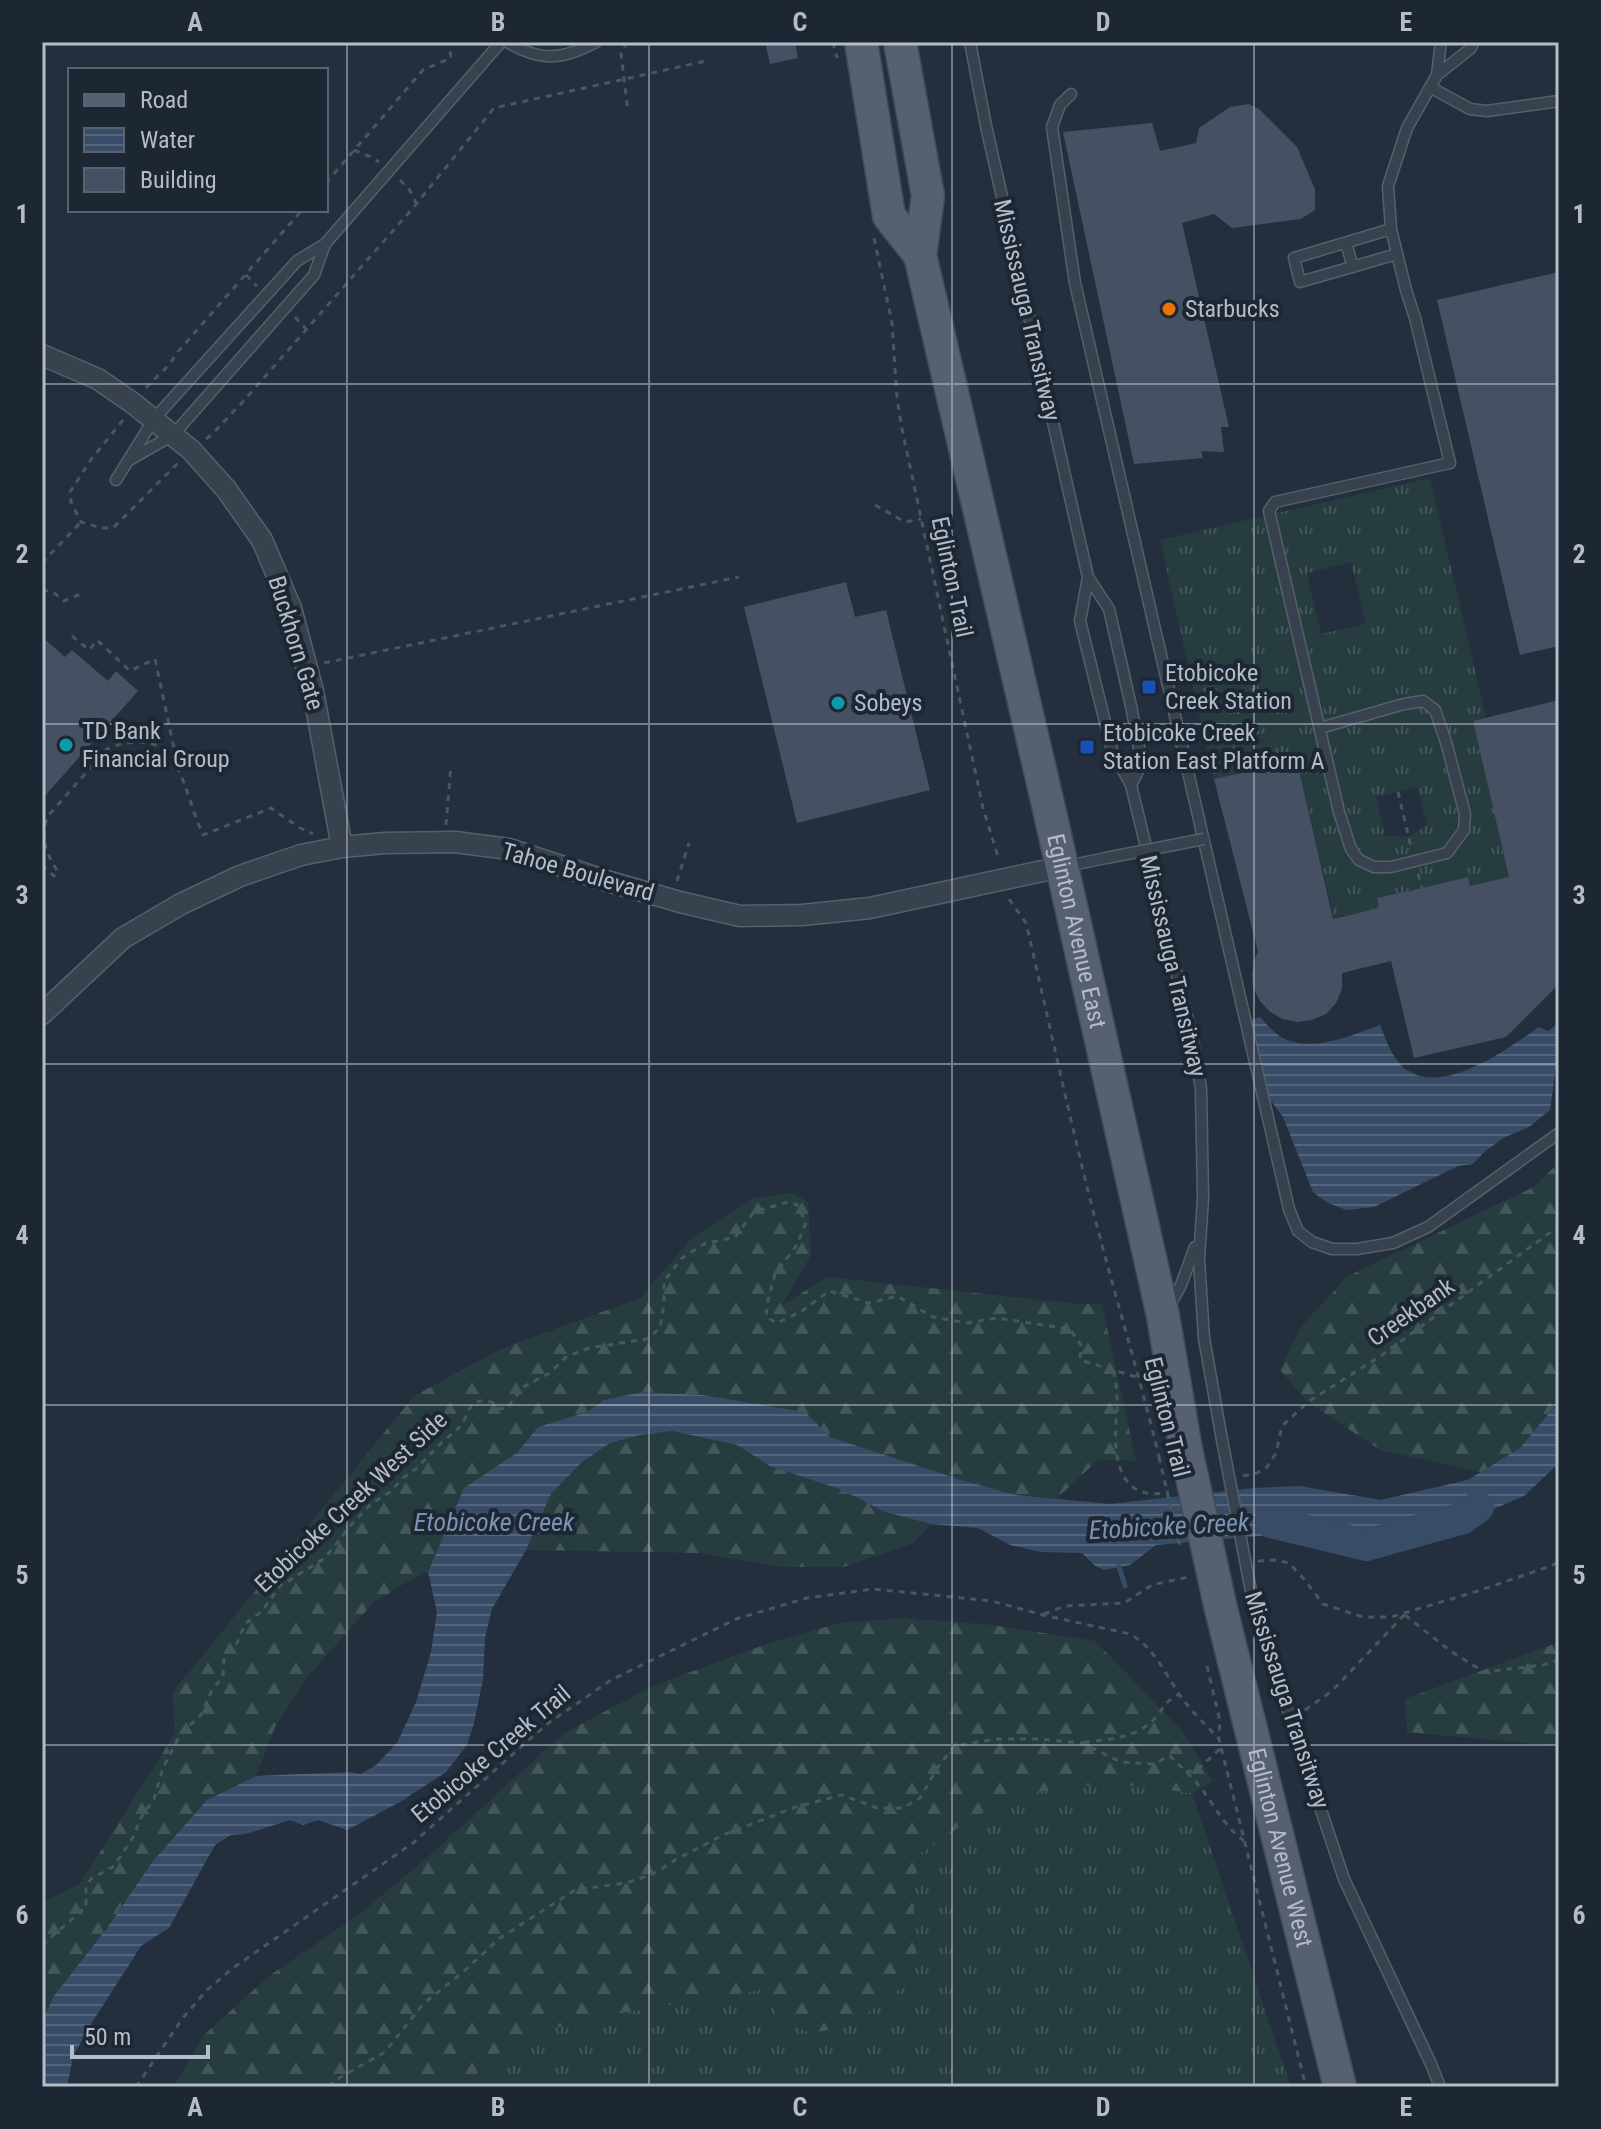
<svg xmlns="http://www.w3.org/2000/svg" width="1601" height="2129" font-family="'Roboto Condensed',sans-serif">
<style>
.grass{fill:url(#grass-tufts);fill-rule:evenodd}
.forest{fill:url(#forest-firs)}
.water{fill:url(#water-rules)}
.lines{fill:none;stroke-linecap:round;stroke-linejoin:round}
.stream{stroke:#394c67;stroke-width:5}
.river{stroke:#394c67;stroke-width:32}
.building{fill:#455162}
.service-casing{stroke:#565f6c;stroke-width:13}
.minor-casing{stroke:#565f6c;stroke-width:23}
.primary-casing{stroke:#414a57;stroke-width:35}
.path{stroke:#44595c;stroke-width:3;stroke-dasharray:6 6;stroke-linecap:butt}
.service{stroke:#38414e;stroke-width:10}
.minor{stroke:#38414e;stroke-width:20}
.primary{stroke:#56606e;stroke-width:32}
.service-bridge-casing{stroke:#565f6c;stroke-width:13;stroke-linecap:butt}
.primary-bridge-casing{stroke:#414a57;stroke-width:35;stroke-linecap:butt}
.path-bridge{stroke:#44595c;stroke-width:3;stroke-dasharray:6 6;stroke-linecap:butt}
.service-bridge{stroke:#38414e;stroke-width:10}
.primary-bridge{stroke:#56606e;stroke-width:32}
.grid{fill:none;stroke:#b4bcc9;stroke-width:2;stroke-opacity:0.55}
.food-dot{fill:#e8710a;stroke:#1d2633;stroke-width:3}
.transit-dot{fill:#1a4fb4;stroke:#1d2633;stroke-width:3}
.culture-dot{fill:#0f9aa8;stroke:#1d2633;stroke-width:3}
.labels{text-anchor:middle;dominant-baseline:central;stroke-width:8;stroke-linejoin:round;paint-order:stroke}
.poi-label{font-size:24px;fill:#b4bcc9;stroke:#1d2633;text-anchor:start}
.street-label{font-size:24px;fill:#b4bcc9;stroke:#1d2633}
.water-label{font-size:26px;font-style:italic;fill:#7c92b1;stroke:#1d2633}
.neatline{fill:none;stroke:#b4bcc9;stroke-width:3}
.grid-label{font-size:26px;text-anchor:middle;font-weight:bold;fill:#b4bcc9}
</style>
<defs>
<pattern id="grass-tufts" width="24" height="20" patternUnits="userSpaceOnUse" patternTransform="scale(2)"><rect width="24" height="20" fill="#263c3f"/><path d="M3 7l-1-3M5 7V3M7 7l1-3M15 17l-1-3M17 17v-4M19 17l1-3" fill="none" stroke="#435659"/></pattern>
<pattern id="forest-firs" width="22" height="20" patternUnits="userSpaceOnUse" patternTransform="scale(2)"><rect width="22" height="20" fill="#263c3f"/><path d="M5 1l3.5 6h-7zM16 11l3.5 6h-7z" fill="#435659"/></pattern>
<pattern id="water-rules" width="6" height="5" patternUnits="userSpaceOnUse" patternTransform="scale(2)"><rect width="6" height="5" fill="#394c67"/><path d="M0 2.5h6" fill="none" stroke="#53647b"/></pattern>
</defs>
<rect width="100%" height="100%" fill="#242f3e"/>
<path class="grass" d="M1430,478L1486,717L1473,721L1509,877L1470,886L1468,877L1377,898L1379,908L1334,918L1297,761L1214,779L1160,540ZM1351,562L1366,624L1321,634L1307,573ZM1417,787L1427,825L1408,837L1385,836L1376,797Z
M1108,1783L1192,1793L1291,2087H467L488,2060L532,2033L610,2015L761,1989L779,2015L917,1951L913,1897L920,1854L973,1817L1031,1793Z"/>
<path class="forest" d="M1559,1162V1401L1520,1448L1481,1472L1380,1450L1308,1402L1280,1370L1302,1326L1348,1276L1534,1187Z
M793,1193L808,1202L811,1255L781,1306L827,1277L1080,1304H1102L1136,1461L1099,1459L1057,1498L1016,1495L961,1480L852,1445L829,1437L806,1414L703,1395L642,1392L604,1400L587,1412L538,1427L518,1452L464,1488L428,1572L412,1579L373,1603L307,1678L275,1727L256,1776L207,1800L153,1861L42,2021V1902L80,1884L175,1733L172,1693L414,1396L503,1348L640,1298L693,1237L754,1198Z
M672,1431L738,1445L770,1466L842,1490L885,1512L931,1524L913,1543L844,1567H783L698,1553L526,1550L551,1494L581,1463L610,1443L640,1435Z
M904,1618L992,1625L1095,1641L1181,1730L1213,1781L1192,1793L1108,1783L1031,1793L973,1817L920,1854C918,1868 914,1882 914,1897C912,1923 923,1951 910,1976C897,1999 830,2040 805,2031C784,2024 773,2006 761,1990L610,2015L532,2033L488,2060L466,2087H174L203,2036L269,1976L357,1916L421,1863L564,1733L655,1685L767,1644L839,1623Z
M1559,1642V1746L1407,1732L1405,1699Z"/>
<path class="water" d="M1260,1017C1267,1025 1274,1033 1283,1038C1311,1053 1354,1035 1380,1025C1386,1039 1391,1057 1404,1068C1442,1098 1507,1049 1539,1027L1548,1031L1559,1023V1060L1556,1066L1550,1110L1529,1127L1503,1138L1483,1153L1473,1164L1458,1166L1374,1207L1346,1210L1326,1202L1313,1192L1283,1117L1272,1102L1260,1100L1240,1024Z
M642,1392L703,1395L792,1410L807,1414L830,1437L961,1480L1016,1495L1110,1504L1254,1488L1300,1486L1381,1500L1467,1480L1481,1472L1520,1448L1559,1401V1463L1524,1496L1466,1521L1368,1534L1306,1532L1156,1545L1130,1565L1104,1570L1094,1565L1082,1553L1041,1552L1010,1545L978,1528L931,1524L885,1512L842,1490L770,1466L737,1445L672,1431L640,1435L610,1443L581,1463L551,1494L526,1550L492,1609L485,1638L483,1679L474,1723L467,1745L446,1772L400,1802L347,1830L318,1820L303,1825L290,1820L246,1834L231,1835L215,1845L169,1928L141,1946L89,2027L73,2057L67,2087H42V2021L54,1996L107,1928L153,1861L207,1800L256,1776L350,1772L361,1774L376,1765L397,1743L416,1702L431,1652L437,1612L428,1572L464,1488L518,1452L538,1427L587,1412L604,1400Z"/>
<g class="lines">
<path class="stream" d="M1117,1560L1125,1586"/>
<path class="river" d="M1271,1522L1366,1545L1463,1518L1478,1507"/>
</g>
<path class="building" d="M765,42H795L798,58L770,64Z
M1249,104L1259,109L1297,147L1315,189V210L1301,219L1232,228L1214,214L1182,223L1229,427H1221L1224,452L1201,451L1203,458L1134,464L1063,132L1152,123L1160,151L1196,143L1199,128L1230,107Z
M1559,272V646L1520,655L1437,300Z
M846,582L855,617L886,610L930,790L797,823L744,607Z
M42,637L65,657L72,650L108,681L116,671L138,691L42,799Z
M1559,700V982L1555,988L1506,1037L1414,1058L1391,961L1342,973V989L1336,1003L1326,1014L1312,1020L1297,1022L1283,1019L1270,1012L1260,1001L1253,987L1252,973L1255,958L1258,952L1214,779L1297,761L1333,919L1379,908L1377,898L1422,888L1468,877L1470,886L1509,877L1473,721Z"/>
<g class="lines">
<defs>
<path id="service" d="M507,42C541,62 562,60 596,42
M970,42L986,126L1088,577L1109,609L1131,706L1142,763L1131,785
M1437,75L1470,49L1474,42
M1430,87L1470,109L1487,111L1559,101
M1071,94L1060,105L1052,127L1075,283L1289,1209L1298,1231L1312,1242L1332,1249H1357L1393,1243L1428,1227L1559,1133
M1391,229L1294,258L1300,282L1397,254
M1346,243L1353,267
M131,459L173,435L314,275L325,244
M116,480L154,419L297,261L325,244L501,42
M1088,577L1080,621L1112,750L1131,785L1193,1041L1201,1089L1203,1198L1199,1259L1204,1338L1222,1440
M1320,728L1404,704L1423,701L1435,710L1446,742L1465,814L1464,830L1447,853L1391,867H1374L1359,860L1351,849L1339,812L1269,511L1275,502L1450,463L1415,318L1406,290L1391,229L1388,186L1407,128L1437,75L1441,42
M1067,866L1106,858
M1170,1305L1181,1285L1195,1247
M1255,1612L1344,1879L1431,2064L1440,2087"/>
<path id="minor" d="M42,355L98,379L134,404L191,450L226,489L262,540L291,608L313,691L342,847
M42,1014L123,938L181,904L240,876L301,855L342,847L385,843L455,842L509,849L607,881L680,902L740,916L802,915L870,908L1061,867"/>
<g id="primary">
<path d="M861,42L889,216L920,255"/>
<path id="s1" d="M900,42L928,196L920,255L1050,813L1163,1316L1186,1450"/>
<path id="s2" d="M1221,1609L1340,2087"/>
</g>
</defs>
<use href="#service" class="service-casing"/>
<use href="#minor" class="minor-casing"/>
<use href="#primary" class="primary-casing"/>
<path class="path" d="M627,42L621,54L628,111
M833,42L837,58
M354,150L373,158L379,162
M400,180L409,189L416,203
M326,183L423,70L451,58L449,42
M874,238L892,323L897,398L902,429L983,808L999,860
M246,275L257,286
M295,317L306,329
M146,388C156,376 169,368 176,354L302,210
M123,420L90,461L70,492L71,502L81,522L101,528H113L179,462
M206,439C219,429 228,416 240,405L413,208L494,108L706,61
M875,505L905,522L921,519
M42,563L81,522
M42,590L53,592L64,601L83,593
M72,636L89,650L97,640L130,671L155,659L175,753V760
M324,663L739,577
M1398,792L1411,847
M446,825L451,765
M42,865L54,876L58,872C45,851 41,841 47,817L107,749C129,739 163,737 175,763C187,785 192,811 203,835L271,808L300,828L313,834
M1418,874L1422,888
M677,881L689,843
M1009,899L1026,923C1052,1034 1075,1146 1105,1256C1123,1323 1143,1390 1159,1457
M1113,1371C1115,1379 1117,1388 1117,1396C1118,1413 1114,1431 1116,1448C1119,1481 1135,1500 1169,1492
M1243,1476L1257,1473L1267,1467L1276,1453L1282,1426L1308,1402L1382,1355L1559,1226
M1258,1561L1276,1560L1289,1563L1304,1579L1323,1604L1363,1617H1391L1478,1591L1545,1568L1559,1562
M1044,1614L1065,1606L1124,1603L1152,1585L1188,1577
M1405,1615L1449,1650L1484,1672L1543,1665L1559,1660
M1207,1666L1220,1721L1219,1739L1306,2087
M1305,1710L1332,1691L1404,1615
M1084,1742C1107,1740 1135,1738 1152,1721C1165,1709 1160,1705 1179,1694
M1186,1772L1197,1770L1221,1748
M42,1945L86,1907V1886L91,1879L114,1866L132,1839L142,1816L154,1799L163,1768L181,1733L201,1715L211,1692L223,1676L224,1658L237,1643L245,1624L262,1611L280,1586L325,1558L351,1525L371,1504L390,1492L403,1478L417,1468L438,1446L461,1426L472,1404C483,1399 492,1399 500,1409L507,1408L523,1387L550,1373L566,1357L589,1348L647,1339L660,1328L664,1304V1281L682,1258L704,1244L735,1237L754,1212L788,1202L797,1205L806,1222L797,1245L775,1274L767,1304L766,1317L777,1323L802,1311L829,1291L869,1303L897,1296L933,1317L967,1323L997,1318L1070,1329L1081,1345L1080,1360L1140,1378
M136,2087L182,2019L207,1990L233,1968L413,1843L547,1724L611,1680L736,1619L807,1598L873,1589L992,1601L1043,1615L1130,1634C1154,1647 1166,1675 1181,1697C1192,1712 1206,1725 1219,1739
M329,2087L334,2081L385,2052L424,2003L462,1973L500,1938L575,1890L626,1883L653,1874L675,1860L723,1835L796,1807L842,1795L877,1808H903L920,1798L938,1767L954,1746L996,1739H1039L1082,1743L1121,1762L1153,1764L1170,1756C1182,1768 1197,1781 1206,1795C1218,1812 1227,1828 1244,1841"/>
<use href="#service" class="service"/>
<use href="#minor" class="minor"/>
<use href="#primary" class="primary"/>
<defs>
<path id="service-bridge" d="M1106,858L1204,839
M1222,1440L1255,1612"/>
<path id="primary-bridge" d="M1186,1450L1221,1609"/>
</defs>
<use href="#service-bridge" class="service-bridge-casing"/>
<use href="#primary-bridge" class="primary-bridge-casing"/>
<path class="path-bridge" d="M1159,1457L1180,1547"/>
<use href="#service-bridge" class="service-bridge"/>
<use href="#primary-bridge" class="primary-bridge"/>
</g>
<path class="grid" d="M347,42V2087M649,42V2087M952,42V2087M1254,42V2087M42,384H1559M42,724H1559M42,1064H1559M42,1405H1559M42,1745H1559"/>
<circle class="food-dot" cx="1169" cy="309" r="8"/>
<g class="transit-dot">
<rect x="1141" y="679" width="16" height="16" rx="4"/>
<rect x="1079" y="739" width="16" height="16" rx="4"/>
</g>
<g class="culture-dot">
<circle cx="838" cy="703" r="8"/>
<circle cx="66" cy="745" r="8"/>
</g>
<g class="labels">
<g class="poi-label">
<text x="1185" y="309">Starbucks</text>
<text x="1165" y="673">Etobicoke<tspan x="1165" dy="28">Creek Station</tspan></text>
<text x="854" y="703">Sobeys</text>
<text x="82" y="731">TD Bank<tspan x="82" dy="28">Financial Group</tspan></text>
<text x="1103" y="733">Etobicoke Creek<tspan x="1103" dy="28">Station East Platform A</tspan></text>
</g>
<g class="street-label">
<text transform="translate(1027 310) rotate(77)">Mississauga Transitway</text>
<text transform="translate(952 577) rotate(78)">Eglinton Trail</text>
<text transform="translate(296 643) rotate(73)">Buckhorn Gate</text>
<text transform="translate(578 872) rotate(16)">Tahoe Boulevard</text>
<text stroke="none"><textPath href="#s1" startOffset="910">Eglinton Avenue East</textPath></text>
<text transform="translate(1173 966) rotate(77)">Mississauga Transitway</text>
<text transform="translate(1411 1312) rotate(-35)">Creekbank</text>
<text transform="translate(1167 1417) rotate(76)">Eglinton Trail</text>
<text transform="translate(351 1502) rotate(-43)">Etobicoke Creek West Side</text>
<text transform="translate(1287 1700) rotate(72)">Mississauga Transitway</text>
<text transform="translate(491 1754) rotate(-40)">Etobicoke Creek Trail</text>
<text stroke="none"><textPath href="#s2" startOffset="246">Eglinton Avenue West</textPath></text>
</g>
<g class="water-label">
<text x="494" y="1522">Etobicoke Creek</text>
<text transform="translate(1169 1526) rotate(-3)">Etobicoke Creek</text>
</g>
</g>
<rect width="1601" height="2129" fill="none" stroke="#1d2633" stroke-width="88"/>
<rect x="68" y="68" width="260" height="144" fill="#1d2633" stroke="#59626f" stroke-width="2"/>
<rect x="84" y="94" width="40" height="12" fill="#56606e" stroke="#59626f" stroke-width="2"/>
<text x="140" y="108" font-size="24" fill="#b4bcc9">Road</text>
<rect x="84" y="128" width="40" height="24" fill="url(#water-rules)" stroke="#59626f" stroke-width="2"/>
<text x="140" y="148" font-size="24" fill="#b4bcc9">Water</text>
<rect x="84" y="168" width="40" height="24" fill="#455162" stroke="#59626f" stroke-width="2"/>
<text x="140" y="188" font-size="24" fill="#b4bcc9">Building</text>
<path d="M72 2045v12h136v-12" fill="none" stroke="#b4bcc9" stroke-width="4"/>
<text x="84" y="2045" font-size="24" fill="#b4bcc9" stroke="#1d2633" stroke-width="6" paint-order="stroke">50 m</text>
<rect x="44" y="44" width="1513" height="2041" class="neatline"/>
<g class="grid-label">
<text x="195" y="31">A</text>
<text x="498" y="31">B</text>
<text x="800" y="31">C</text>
<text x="1103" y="31">D</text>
<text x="1406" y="31">E</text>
<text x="22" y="223">1</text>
<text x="1579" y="223">1</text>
<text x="22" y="563">2</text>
<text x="1579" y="563">2</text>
<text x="22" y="904">3</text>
<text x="1579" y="904">3</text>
<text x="22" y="1244">4</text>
<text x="1579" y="1244">4</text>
<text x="22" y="1584">5</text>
<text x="1579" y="1584">5</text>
<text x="22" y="1924">6</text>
<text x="1579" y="1924">6</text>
<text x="195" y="2116">A</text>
<text x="498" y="2116">B</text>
<text x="800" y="2116">C</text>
<text x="1103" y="2116">D</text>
<text x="1406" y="2116">E</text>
</g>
</svg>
